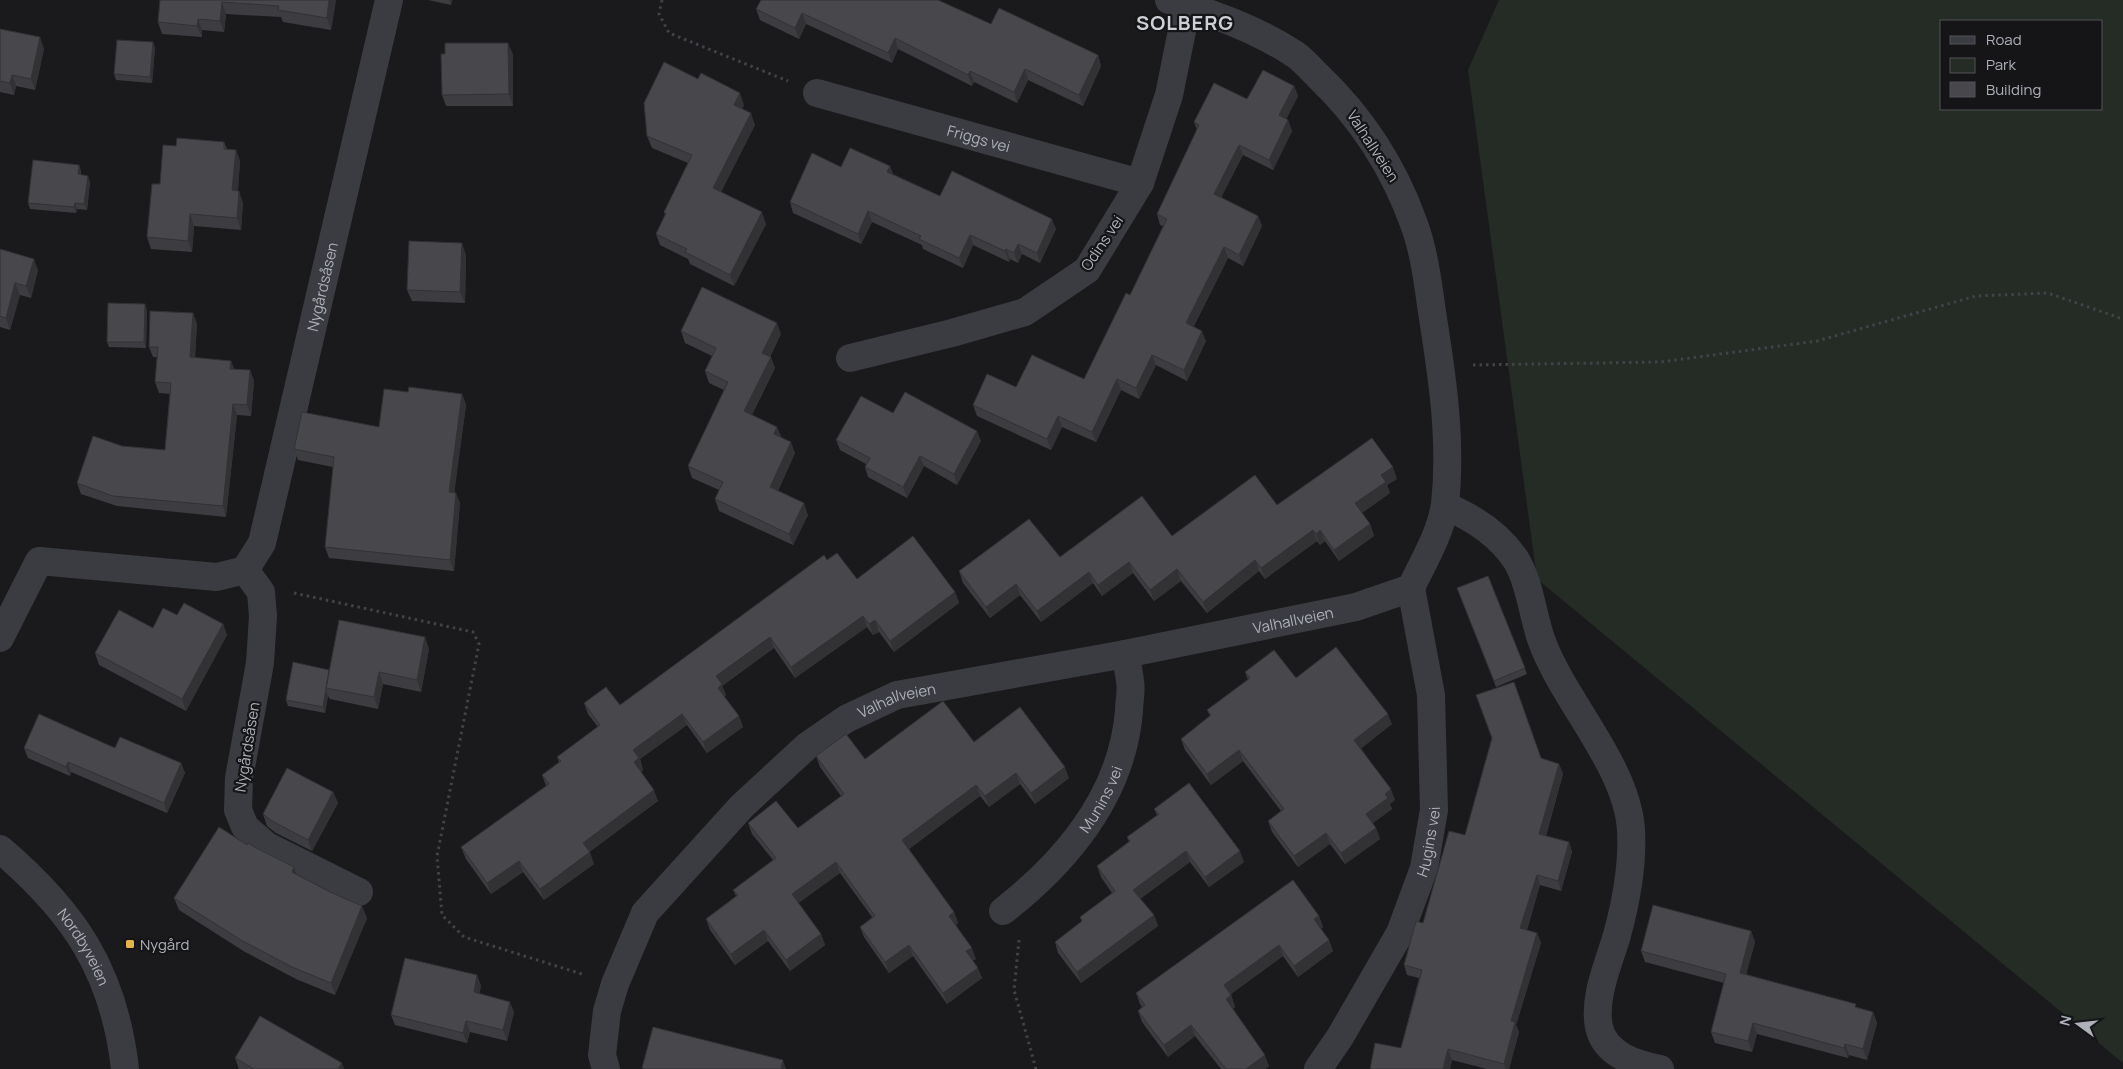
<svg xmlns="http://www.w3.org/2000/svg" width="2123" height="1069" font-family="Manrope,sans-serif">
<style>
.green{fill:#242c25;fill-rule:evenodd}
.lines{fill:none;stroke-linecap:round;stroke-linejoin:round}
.path{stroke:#424348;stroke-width:3;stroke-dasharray:2.5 4;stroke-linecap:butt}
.minor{stroke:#3b3c41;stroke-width:28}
.wall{fill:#3d3d41}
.shaded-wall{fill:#323235}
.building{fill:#47474c;stroke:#323235}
.poi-dot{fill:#e3b44c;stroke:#151517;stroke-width:2}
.labels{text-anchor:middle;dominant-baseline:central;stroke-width:4.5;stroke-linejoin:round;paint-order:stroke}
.street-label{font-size:15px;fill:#aeb1ba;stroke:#151517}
.poi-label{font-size:15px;fill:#aeb1ba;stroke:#151517;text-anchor:start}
.district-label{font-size:20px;font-weight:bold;letter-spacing:1px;fill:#ced0d7;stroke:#151517}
</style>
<rect width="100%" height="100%" fill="#1a1a1c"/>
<path class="green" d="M1499,0H2123V1063L1537,579L1468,70ZM1942,21H2102V109H1942Z"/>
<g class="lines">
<path class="path" d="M662,0L659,14L669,33L788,81
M1473,365L1661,362L1817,341L1976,296L2048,293L2123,319
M294,593L473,632L479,644L437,856L442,915L464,937L585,975
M1019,940L1014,990L1036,1069"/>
<g class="minor">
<path id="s1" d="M817,93L1140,183"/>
<path d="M850,358L952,333L1025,312L1087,270L1140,183L1169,95L1187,6"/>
<path d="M1445,506C1472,517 1499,534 1516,560C1529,581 1533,615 1541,639C1563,701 1627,765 1631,830C1633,864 1626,902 1617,935C1609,963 1593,997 1599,1027C1605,1055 1636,1064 1660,1069"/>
<path d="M245,570L261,592L263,616L260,663L239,778L238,810L245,827L267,846L359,892"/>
<path id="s2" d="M0,638L39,561L217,577L245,570L262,543L389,0"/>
<path id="s3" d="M0,849C74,912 114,971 125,1069"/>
<path id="s4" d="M1003,911C1067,861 1122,796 1129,711C1129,701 1132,690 1130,681C1129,672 1127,663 1125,654"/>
<path id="s5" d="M606,1069L602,1055L607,1011L615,984L645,913L742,806L807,746L846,719L897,695L1125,654L1356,607L1411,588C1423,562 1441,533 1445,504C1452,440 1442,375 1432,312C1428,283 1424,251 1414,224C1394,168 1361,117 1318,76C1311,69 1304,61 1296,55C1257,29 1213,14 1169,0"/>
<path id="s6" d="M1318,1069L1340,1037L1400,933L1424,868L1434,810L1431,695L1411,588"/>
</g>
</g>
<path class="wall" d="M160,0H336L331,30L283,22L281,17L226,14L224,32L202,30V37L162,34L158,22Z
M428,0H452L451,5Z
M756,9L991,24L1098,55L1101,66L1083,106L1028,80L1017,103L974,82L972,86L898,49L892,63L806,24L799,39L760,20Z
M0,29L44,49L35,90L16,86L14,95L0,92Z
M153,42L155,48L152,83L116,80L114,74Z
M513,54V106H446L442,95Z
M1294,86L1298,96L1286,119L1288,120L1292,131L1273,170L1243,155L1221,197L1258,216L1262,226L1243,266L1228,258L1194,326L1206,341L1187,381L1156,365L1139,399L1121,390L1096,442L1062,427L1051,450L977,416L973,405L1084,379L1130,295L1163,226L1160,225L1157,214L1197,130L1194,122L1247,99Z
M744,105L742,109L755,125L721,192L766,224L734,286L690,264L688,259L660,245L656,234L665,215L664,212L688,163L652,148L647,136Z
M224,142L227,149L236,150L240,161L238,191L243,203L241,230L194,226L192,252L151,249L147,237L160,184L176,146Z
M79,165L81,171V175L90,182L87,210L77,209L76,213L30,209L28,203Z
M890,166L893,174L940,196L1056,229L1040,263L1022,254L1018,263L1010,259L1009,262L973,245L963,268L923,249L922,245L872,222L861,244L793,213L790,202L841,167Z
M0,249L38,270L31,298L20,295L10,330L0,327Z
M466,255L465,303L412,301L407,290Z
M147,310L146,348L109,347L107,342Z
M193,313L197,324L195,358L231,361L234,369L250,370L254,381L251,416L237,415L226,517L117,506L81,494L77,483L122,446L165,450L170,394L159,393L155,382L157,357H153L149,347Z
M681,331L781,334L770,357L775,368L752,415L781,438L795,453L778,491L808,515L793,545L719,511L715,499L719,490L692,478L688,466L724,390L709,383L705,371L712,356L685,343Z
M408,392L462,394L466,405L454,492L460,503L454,571L329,558L325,547L333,467L298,460L294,449L379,427Z
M893,413L981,441L957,485L924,466L907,498L868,477L865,467L866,464L840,450L836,440Z
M1397,479L1387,485L1390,493L1362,513L1370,524L1374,536L1339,561L1325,541L1320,545L1317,541L1265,579L1259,571L1207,613L1181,581L1154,601L1133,573L1102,596L1093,583L1041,622L1020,595L990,618L963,583L959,571L1060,557L1172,536Z
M827,560L857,579L955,592L959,603L894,652L879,632L873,635L867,627L795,678L774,648L722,686L726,695L724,697L739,716L743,727L707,753L687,725L640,759L643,770L641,772L658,801L589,852L594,864L544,900L523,872L491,894L466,859L461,847L546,786L542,775L559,762L557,757L598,727L588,714L584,703L620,705Z
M1488,576L1527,674L1496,687L1457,588Z
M177,615L223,624L227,635L186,711L99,665L95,653L153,628Z
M429,649L421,692L383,684L378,709L330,699L328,696L325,713L288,706L286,700L329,670Z
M1245,672L1296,678L1392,724L1361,748L1395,800L1390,804L1392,809L1373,823L1376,828L1380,839L1345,864L1330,844L1298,867L1272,832L1268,821L1281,811L1243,761L1211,785L1185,750L1181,739L1210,716L1207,710L1248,680Z
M974,742L1069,778L1035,804L1020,784L989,807L980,796L909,849L954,912L958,923L956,925L976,959L973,960L982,978L947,1004L913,956L889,973L864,937L860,927L872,917L840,873L798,903L821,934L825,945L790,971L768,941L735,965L710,930L706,919L736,896L733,890L773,860L752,834L748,823L798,828L841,796L820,767L816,756L865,759Z
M24,748H115L181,763L185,773L167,813L71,772L70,776L28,758Z
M1541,758L1559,764L1563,774L1546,836L1569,842L1572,852L1561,891L1540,885L1527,930L1537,933L1541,943L1516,1025L1519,1032L1509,1069H1487L1452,1060L1450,1069H1370L1401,1048L1419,978L1407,975L1404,965L1465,835Z
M333,792L338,803L312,851L276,833L267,826L263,814Z
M1154,809L1244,862L1209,887L1190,862L1140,899L1154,915L1158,926L1081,983L1058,953L1055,942L1082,922L1080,917L1112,893L1101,877L1097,866L1129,842L1127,837L1157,815Z
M247,845L256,848L367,918L335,995L296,979L245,952L179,910L174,898Z
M1319,916L1323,927L1321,929L1329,940L1333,951L1298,977L1283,956L1231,994L1235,1007L1233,1009L1269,1066L1265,1069H1221L1195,1036L1168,1057L1142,1022L1138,1011L1142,1007L1140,1004L1136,993Z
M1751,931L1755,942L1746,974L1873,1012L1877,1023L1867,1060L1849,1055L1848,1058L1757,1034L1752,1052L1715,1043L1711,1032L1724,983L1645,962L1641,951Z
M477,975L481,986L479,994L514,1012L507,1041L470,1032L467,1043L395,1025L391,1015Z
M235,1058L344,1069H239Z"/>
<path class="shaded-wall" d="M329,0H336L331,30L327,18Z
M449,0H452L451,5Z
M222,2L226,14L224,32L220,21Z
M802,13L806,24L799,39L795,28Z
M198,19L202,30V37L197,26Z
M40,37L44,49L35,90L31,79Z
M895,38L898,49L892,63L888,53Z
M153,42L155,48L152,83L150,77Z
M508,43L513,54V106L509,94Z
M1098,55L1101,66L1083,106L1079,95Z
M1025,69L1028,80L1017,103L1014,92Z
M970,71L974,82L972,86L968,75Z
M12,75L16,86L14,95L10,83Z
M1294,86L1298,96L1283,126L1279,115Z
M740,93L744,105L739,117L734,105Z
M751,113L755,125L717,199L713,188Z
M1288,120L1292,131L1273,170L1269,160Z
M1239,145L1243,155L1218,204L1214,194Z
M236,150L240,161L237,202L232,190Z
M79,165L81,171L80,180L78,174Z
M890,166L894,177L887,172Z
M88,176L90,182L87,210L84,204Z
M239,191L243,203L241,230L237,218Z
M75,203L77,209L76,213L74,207Z
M868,211L872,222L861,244L858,234Z
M762,212L766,224L734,286L730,275Z
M190,214L194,226L192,252L188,241Z
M1258,216L1262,226L1243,266L1239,255Z
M1052,219L1056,229L1040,263L1037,253Z
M970,235L973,245L963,268L959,258Z
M462,243L466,255L465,303L460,292Z
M1018,244L1022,254L1018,263L1014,253Z
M1224,247L1228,258L1190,333L1186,323Z
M1006,249L1010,259L1009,262L1005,251Z
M34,259L38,270L31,298L26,286Z
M15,283L20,295L10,330L6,318Z
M145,304L147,310L146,348L144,342Z
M193,313L197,324L194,368L190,357Z
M777,323L781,334L766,364L762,353Z
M1202,331L1206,341L1187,381L1184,370Z
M1152,355L1156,365L1139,399L1136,388Z
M771,357L775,368L748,423L744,411Z
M231,361L235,371L230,369Z
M250,370L254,381L251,416L247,405Z
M1117,379L1121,390L1096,442L1092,432Z
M462,394L466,405L453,503L449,492Z
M233,404L237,415L226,517L223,506Z
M1058,416L1062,427L1051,450L1047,439Z
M777,427L782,438L774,434Z
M977,431L981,441L957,485L954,474Z
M791,442L795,453L774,498L770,487Z
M920,456L924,466L907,498L903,487Z
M1393,467L1397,479L1387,485L1390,493L1359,515L1355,503L1381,475Z
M456,493L460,503L454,571L450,560Z
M804,503L808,515L793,545L789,534Z
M1370,524L1374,536L1339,561L1334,550Z
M1313,530L1317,541L1265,579L1261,568Z
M1320,530L1325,541L1320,545L1316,534Z
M1255,560L1259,571L1207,613L1203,602Z
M1129,562L1133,573L1102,596L1098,585Z
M1177,569L1181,581L1154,601L1150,590Z
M1089,572L1093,583L1041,622L1037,611Z
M1016,584L1020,595L990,618L986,607Z
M955,592L959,603L894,652L890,641Z
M863,616L867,627L795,678L791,667Z
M875,620L879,632L873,635L869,624Z
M223,624L227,635L186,711L182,699Z
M425,637L429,649L421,692L417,680Z
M770,637L774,648L722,686L726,695L722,699L718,688L716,676Z
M379,672L383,684L378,709L374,697Z
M326,690L328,696L325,713L323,707Z
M682,714L687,725L640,759L643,770L638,773L634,762L633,750Z
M1388,714L1392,724L1358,751L1354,740Z
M739,716L743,727L707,753L703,742Z
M1239,750L1243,761L1211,785L1207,774Z
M68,762L71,772L70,776L66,767Z
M181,763L185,773L167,813L164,803Z
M1559,764L1563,774L1543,844L1539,834Z
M1065,767L1069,778L1035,804L1031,793Z
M1016,773L1020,784L989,807L985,796Z
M976,785L980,796L906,851L902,840Z
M1391,789L1395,800L1390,804L1392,809L1370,825L1366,814L1385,794Z
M654,790L658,801L587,854L583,843Z
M333,792L338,803L312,851L308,840Z
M1376,828L1380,839L1345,864L1341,853Z
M1326,833L1330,844L1298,867L1294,856Z
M1569,842L1572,852L1561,891L1558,881Z
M1186,851L1190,862L1137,901L1133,890Z
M1240,851L1244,862L1209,887L1205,877Z
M590,852L594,864L544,900L540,889Z
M519,861L523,872L491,894L487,883Z
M836,862L840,873L796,905L792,894Z
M294,867L298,879L292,872Z
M1537,875L1540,885L1524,939L1520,928Z
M362,906L367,918L335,995L331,983Z
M954,912L958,923L953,927L949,916Z
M1154,915L1158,926L1081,983L1077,972Z
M1319,916L1323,927L1318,930L1314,919Z
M764,930L768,941L735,965L731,954Z
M1751,931L1755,942L1744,983L1740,973Z
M1537,933L1541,943L1516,1025L1519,1032L1509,1069H1505L1504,1064L1511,1021Z
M821,934L825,945L790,971L786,960Z
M1329,940L1333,951L1298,977L1294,966Z
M909,945L913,956L889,973L885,962Z
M1279,945L1283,956L1228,996L1224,985Z
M972,948L976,959L970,962L966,951Z
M978,968L982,978L947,1004L943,993Z
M477,975L481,986L477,1003L474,992Z
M1231,995L1235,1007L1230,1010L1226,999Z
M510,1002L514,1012L507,1041L503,1030Z
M1873,1012L1877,1023L1867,1060L1863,1049Z
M466,1021L470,1032L467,1043L463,1033Z
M1753,1023L1757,1034L1752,1052L1748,1041Z
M1191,1025L1195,1036L1168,1057L1164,1045Z
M1845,1044L1849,1055L1848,1058L1844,1048Z
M1448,1049L1452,1060L1450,1069H1443Z
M1265,1055L1269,1066L1265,1069H1246Z
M783,1060L786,1069H781Z
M342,1063L344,1069H338Z"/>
<path class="building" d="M160,0H329L327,18L278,10L279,6L222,2L220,21L198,19L197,26L158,22Z
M761,0H938L991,24L999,8L1098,55L1079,95L1025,69L1014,92L970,71L968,75L895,38L888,53L802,13L795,28L756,9Z
M0,29L40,37L31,79L12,75L10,83L0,81Z
M117,40L153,42L150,77L114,74Z
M445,43H508L509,94L442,95L441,54H445Z
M664,62L698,79L701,73L740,93L734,105L751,113L713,188L762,212L730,275L685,252L687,249L656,234L666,213L664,212L692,155L647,136L644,103Z
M1263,70L1294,86L1279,115L1288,120L1269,160L1239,145L1214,194L1258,216L1239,255L1224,247L1186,323L1202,331L1184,370L1152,355L1136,388L1117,379L1092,432L1058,416L1047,439L973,405L987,374L1016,387L1032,355L1084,379L1126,293L1130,295L1167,219L1157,214L1199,125L1194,122L1214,83L1247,99Z
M177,138L224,142V149L236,150L232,190L239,191L237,218L190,214L188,241L147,237L152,184H160L163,145L176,146Z
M850,148L890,166L887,172L940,196L952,171L1052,219L1037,253L1018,244L1014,253L1006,249L1005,251L970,235L959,258L919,239L921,236L868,211L858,234L790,202L812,153L841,167Z
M33,160L79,165L78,174L88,176L84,204L75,203L74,207L28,203Z
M409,241L462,243L460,292L407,290Z
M0,249L34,259L26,286L15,283L6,318L0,316Z
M702,287L777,323L762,353L771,357L744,411L777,427L774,434L791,442L770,487L804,503L789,534L715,499L723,482L688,466L728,382L705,371L716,348L681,331Z
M108,303L145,304L144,342H107Z
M150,311L193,313L190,357L231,361L230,369L250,370L247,405L233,404L223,506L113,496L77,483L93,436L122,446L165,450L171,383L155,382L158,347H149Z
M409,387L462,394L449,492L456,493L450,560L325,547L334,457L294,449L302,412L379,427L384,389L408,392Z
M905,392L977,431L954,474L920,456L903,487L865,467L870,458L836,440L861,396L893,413Z
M1372,438L1393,467L1381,475L1386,482L1355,503L1370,524L1334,550L1320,530L1316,534L1313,530L1261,568L1255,560L1203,602L1177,569L1150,590L1129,562L1098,585L1089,572L1037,611L1016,584L986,607L959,571L1029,519L1060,557L1142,496L1172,536L1255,475L1277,505Z
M913,536L955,592L890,641L875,620L869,624L863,616L791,667L770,637L716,676L722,684L718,688L739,716L703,742L682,714L633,750L639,758L634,762L654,790L583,843L590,852L540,889L519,861L487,883L461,847L549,784L542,775L561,761L557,757L600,725L584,703L606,687L620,705L824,555L827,560L837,553L857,579Z
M1488,576L1525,668L1494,681L1457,588Z
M184,603L223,624L182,699L95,653L119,610L153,628L163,608L177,615Z
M339,620L425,637L417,680L379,672L374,697L326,688Z
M1336,647L1388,714L1354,740L1391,789L1385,794L1388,798L1366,814L1376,828L1341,853L1326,833L1294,856L1268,821L1284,809L1239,750L1207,774L1181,739L1211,715L1207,710L1250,678L1245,672L1274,650L1296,678Z
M293,662L329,670L323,707L286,700Z
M1514,682L1541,758L1559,764L1539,834L1569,842L1558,881L1537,875L1520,928L1537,933L1511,1021L1515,1022L1504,1064L1448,1049L1443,1069H1370L1375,1043L1401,1048L1422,970L1404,965L1416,921L1423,923L1449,831L1465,835L1492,738L1476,695Z
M943,701L974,742L1020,707L1065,767L1031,793L1016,773L985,796L976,785L902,840L954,912L949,916L972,948L966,951L978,968L943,993L909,945L885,962L860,927L875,916L836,862L792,894L821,934L786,960L764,930L731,954L706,919L738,895L733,890L776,858L748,823L776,801L798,828L844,794L816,756L846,734L865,759Z
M39,714L115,748L120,737L181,763L164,803L68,762L66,767L24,748Z
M287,768L333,792L308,840L272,821L263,814Z
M1189,783L1240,851L1205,877L1186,851L1133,890L1154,915L1077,972L1055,942L1082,921L1080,917L1115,891L1097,866L1130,841L1127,837L1159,814L1154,809Z
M219,827L247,845L248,843L256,848L294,867L292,872L328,891L362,906L331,983L292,967L241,940L174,898Z
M1293,880L1319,916L1314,919L1329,940L1294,966L1279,945L1224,985L1231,995L1226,999L1265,1055L1246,1069H1226L1191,1025L1164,1045L1138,1011L1145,1005L1136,993Z
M1653,905L1751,931L1740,973L1856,1004L1855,1007L1873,1012L1863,1049L1845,1044L1844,1048L1753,1023L1748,1041L1711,1032L1726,974L1641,951Z
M405,958L477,975L474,992L510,1002L503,1030L466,1021L463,1033L391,1015Z
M260,1016L342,1063L338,1069H254L235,1058Z
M653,1027L783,1060L781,1069H782H646L642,1068Z"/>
<rect class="poi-dot" x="125" y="939" width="10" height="10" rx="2.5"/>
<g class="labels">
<g class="street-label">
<text stroke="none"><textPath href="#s1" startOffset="168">Friggs vei</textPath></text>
<text transform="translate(1373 146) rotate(57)">Valhallveien</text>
<text transform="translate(1102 243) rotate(-56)">Odins vei</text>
<text stroke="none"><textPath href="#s2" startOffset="589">Nygårdsåsen</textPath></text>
<text stroke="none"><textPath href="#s5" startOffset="904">Valhallveien</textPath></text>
<text stroke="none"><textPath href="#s5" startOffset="499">Valhallveien</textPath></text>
<text transform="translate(247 747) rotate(-81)">Nygårdsåsen</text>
<text stroke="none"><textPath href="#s4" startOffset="150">Munins vei</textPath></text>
<text stroke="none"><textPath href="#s6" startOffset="255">Hugins vei</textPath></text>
<text stroke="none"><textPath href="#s3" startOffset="130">Nordbyveien</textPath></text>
</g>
<g class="poi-label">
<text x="140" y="944">Nygård</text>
</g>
<g class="district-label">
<text x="1185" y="22">SOLBERG</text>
</g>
</g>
<rect x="1940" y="20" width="162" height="90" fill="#151517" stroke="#525358"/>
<rect x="1950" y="36" width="25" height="8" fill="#3b3c41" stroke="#525358"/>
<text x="1986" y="45" font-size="15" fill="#aeb1ba">Road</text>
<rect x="1950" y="58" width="25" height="15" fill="#242c25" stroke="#525358"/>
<text x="1986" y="70" font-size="15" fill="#aeb1ba">Park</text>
<rect x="1950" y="82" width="25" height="15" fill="#47474c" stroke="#525358"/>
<text x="1986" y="95" font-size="15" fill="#aeb1ba">Building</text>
<g transform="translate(2078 1024) rotate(285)" stroke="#151517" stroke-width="4" paint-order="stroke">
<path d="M0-4L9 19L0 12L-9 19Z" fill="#aeb1ba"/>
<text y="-8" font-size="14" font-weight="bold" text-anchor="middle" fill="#aeb1ba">N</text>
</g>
</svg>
